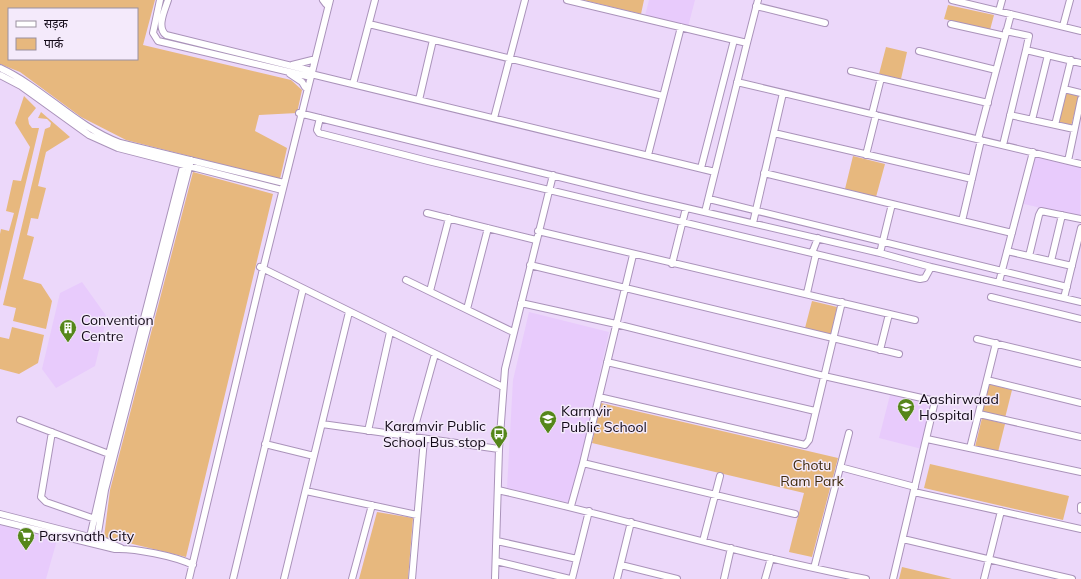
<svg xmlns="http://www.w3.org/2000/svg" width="1081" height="579" font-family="Mulish,'Noto Sans Devanagari',sans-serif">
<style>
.built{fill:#e8cbfc}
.green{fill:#e7b87e;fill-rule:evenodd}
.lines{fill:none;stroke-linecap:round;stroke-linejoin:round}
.minor-casing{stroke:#aa93ba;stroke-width:8}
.minor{stroke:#fff;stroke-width:6}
.labels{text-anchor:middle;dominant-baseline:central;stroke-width:3;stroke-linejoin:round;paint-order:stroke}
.poi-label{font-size:14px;fill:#120917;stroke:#f4eafb;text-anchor:start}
.park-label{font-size:14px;fill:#3f2a0e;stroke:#f4eafb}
</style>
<rect width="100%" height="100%" fill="#ecd8fa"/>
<path class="built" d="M649,0H695L688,27L645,16Z
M1034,157L1081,167L1080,217L1024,204Z
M82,282L107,317L95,366L56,388L42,369L60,293Z
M529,312L609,332L571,503L507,488L513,380Z
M890,395L933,406L922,449L879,438Z
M0,525L57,540L46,579H0Z"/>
<path class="green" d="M0,0H155L143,45L291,80L302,90L297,113L259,115L255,131L287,148L280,179L126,140L81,117L20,72L0,64ZM9,9H137V59H9Z
M583,0H644L641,14Z
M948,5L994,15L990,30L944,19Z
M886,47L907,52L901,79L879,74Z
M1066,92L1079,96L1071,126L1059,123Z
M24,96L36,108L28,118L29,124L32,128H39L0,291V234L1,229L9,231L14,213L6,211L13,180L21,181L30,147L15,123Z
M41,112L70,137L46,152L38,186L46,188L38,219L31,218L27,235L34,237L23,279L41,284L52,301L46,329L13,321L16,308L3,305L45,129L50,127L51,123L47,119L38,118Z
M853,156L885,164L876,197L845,189Z
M193,172L273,194L186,557L104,537L110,490Z
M812,301L837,307L831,334L805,328Z
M12,327L44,335L38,363L19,374L0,369V337L9,339Z
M989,384L1012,390L1005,418L982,413Z
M601,403L838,458L812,557L789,552L804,493L592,443Z
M982,418L1005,424L998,452L975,447Z
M930,464L1069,496L1063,520L924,488Z
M377,512L413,518L408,579H359Z
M902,567L952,579H899Z"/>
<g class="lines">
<defs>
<path id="minor" d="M160,0L153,33L158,41L311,77
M168,0C165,10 156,27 166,35L312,71
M323,0L326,4
M567,0L747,43L705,212
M952,0L1081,31
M756,6L825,23
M999,11L1002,0
M369,24L663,96
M951,24L1005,36
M1063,26L1070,0
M1006,31L1029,36L1026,50
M747,43L758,0
M919,51L996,70
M292,65L312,60
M0,68C43,88 75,126 120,143L284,183
M851,71L988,103
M290,74L302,82L305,87
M311,74L715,172
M0,75L21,86L89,135L118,148L282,190
M737,82L1081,164
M353,84L375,0
M1064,89L1081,93
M419,100L433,40
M299,113L644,198L880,253L931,267L1081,302
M872,114L881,78
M1010,115L1074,129
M320,118L317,130L319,133L428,161L920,279L925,278L931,267
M494,118L525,0
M1032,120L1048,55
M1055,125L1071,60
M774,133L972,179
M978,139L1011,14
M1003,145L1026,50L1081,63
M648,155L681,27
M866,155L876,115
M1068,161L1081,99
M701,168L734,40
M764,173L1012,233
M709,199L1067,287
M427,213L536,240
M962,221L981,140
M753,223L783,93
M538,231L915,320
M1007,251L1072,266
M812,253L818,238
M880,253L892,204
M1029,256L1039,215L1041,211L1081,219
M1051,261L1062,215
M672,264L686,208
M530,265L899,354
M260,267L503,387
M406,280L513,332
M999,282L1033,152
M430,291L449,218
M807,293L816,254
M991,297L1081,319
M1064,298L1081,228
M521,303L616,324L824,376L935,401L893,579
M467,309L488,228
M977,339L1081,364
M880,350L889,314
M607,362L815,411
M987,380L1081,403
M599,397L805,445L809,440L842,302
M979,414L1081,437
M20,420L109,454
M322,424L499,449
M368,431L390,332
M52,432L41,497L46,502L95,519
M412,437L435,354
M927,439L1081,472
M265,444L314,456
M970,448L996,343
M583,463L795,514
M840,467L915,487
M498,490C621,518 742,555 866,579
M306,491L417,515
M914,492L1081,529
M571,506L583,463L633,255
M1081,506V510
M0,514L105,541L121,548
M0,521L115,549C134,548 175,556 193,565
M90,537L109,454L185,159
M97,539L105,490L191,160
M903,539L1072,579
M497,541L577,559
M703,541L720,476
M496,561L570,579
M621,565L677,579
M814,568L849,433
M189,579L263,269L330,0
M233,579L303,289
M284,579L349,312
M352,579L372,505
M412,579L424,439
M495,579L499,449L505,369L553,175
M572,579L589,511
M617,579L631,522
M724,579L731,548
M765,579L771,558
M984,579L1001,511"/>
</defs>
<use href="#minor" class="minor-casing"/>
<use href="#minor" class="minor"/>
</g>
<defs>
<symbol id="building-pin" viewBox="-11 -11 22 30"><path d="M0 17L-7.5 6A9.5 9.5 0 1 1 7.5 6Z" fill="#55861a" stroke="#f4eafb"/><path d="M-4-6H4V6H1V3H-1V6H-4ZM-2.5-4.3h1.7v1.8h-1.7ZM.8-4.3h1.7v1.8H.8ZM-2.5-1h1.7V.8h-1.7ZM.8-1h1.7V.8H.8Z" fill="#fff"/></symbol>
<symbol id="school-pin" viewBox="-11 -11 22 30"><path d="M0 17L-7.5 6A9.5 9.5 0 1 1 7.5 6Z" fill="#55861a" stroke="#f4eafb"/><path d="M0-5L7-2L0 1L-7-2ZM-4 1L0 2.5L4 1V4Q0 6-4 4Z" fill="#fff"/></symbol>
<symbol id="bus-pin" viewBox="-11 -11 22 30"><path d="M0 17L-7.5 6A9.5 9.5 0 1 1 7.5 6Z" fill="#55861a" stroke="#f4eafb"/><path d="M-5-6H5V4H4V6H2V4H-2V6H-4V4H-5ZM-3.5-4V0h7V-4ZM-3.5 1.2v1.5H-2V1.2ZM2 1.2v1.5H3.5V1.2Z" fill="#fff"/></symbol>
<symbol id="supermarket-pin" viewBox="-11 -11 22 30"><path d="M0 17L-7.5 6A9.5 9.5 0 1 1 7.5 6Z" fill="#55861a" stroke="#f4eafb"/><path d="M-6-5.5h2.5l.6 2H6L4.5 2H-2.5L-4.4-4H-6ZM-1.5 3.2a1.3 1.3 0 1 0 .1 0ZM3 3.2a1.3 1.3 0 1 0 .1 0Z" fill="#fff"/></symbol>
</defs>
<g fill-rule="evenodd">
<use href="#building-pin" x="58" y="318" width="20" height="27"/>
<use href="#school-pin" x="896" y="397" width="20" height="27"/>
<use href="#school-pin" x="538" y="409" width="20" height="27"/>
<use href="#bus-pin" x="489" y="424" width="20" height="27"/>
<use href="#supermarket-pin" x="16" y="526" width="20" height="27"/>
</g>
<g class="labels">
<g class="poi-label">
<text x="81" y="320">Convention<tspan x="81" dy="16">Centre</tspan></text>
<text x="919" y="399">Aashirwaad<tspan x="919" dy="16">Hospital</tspan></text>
<text x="561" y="411">Karmvir<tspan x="561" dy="16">Public School</tspan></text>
<text x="486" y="426" text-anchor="end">Karamvir Public<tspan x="486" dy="16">School Bus stop</tspan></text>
<text x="39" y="536">Parsvnath City</text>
</g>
<g class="park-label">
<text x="812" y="465">Chotu<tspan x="812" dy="16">Ram Park</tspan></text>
</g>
</g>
<rect x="8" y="8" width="130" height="52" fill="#f4eafb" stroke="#9a90a0"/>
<rect x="16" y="21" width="20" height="6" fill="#ffffff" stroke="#9a90a0"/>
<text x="44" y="28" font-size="12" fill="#120917">सड़क</text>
<rect x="16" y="38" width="20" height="12" fill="#e7b87e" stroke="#9a90a0"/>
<text x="44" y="48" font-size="12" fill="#120917">पार्क</text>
</svg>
